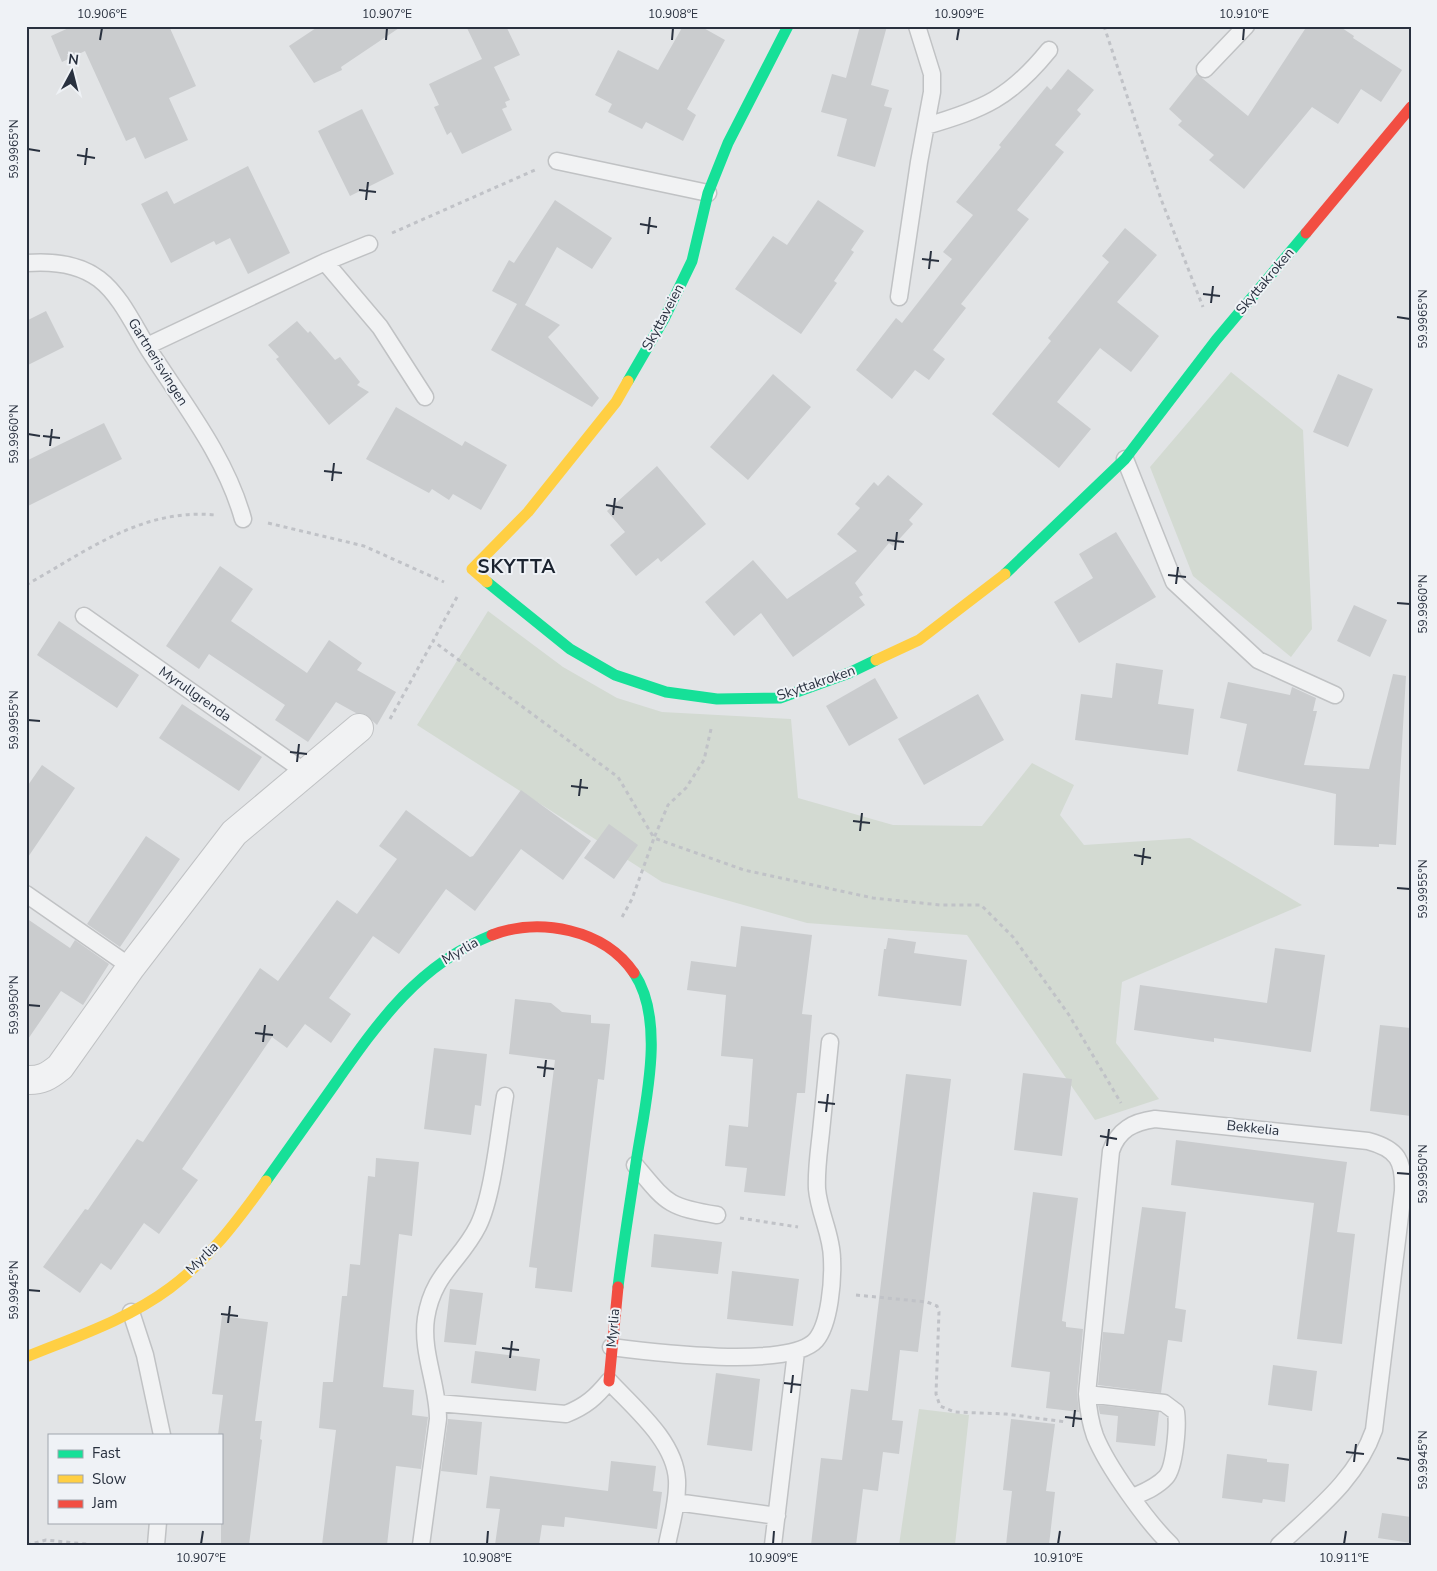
<svg xmlns="http://www.w3.org/2000/svg" width="1437" height="1571" font-family="'Nunito Sans',sans-serif">
<style>
.green{fill:#d3dad2}
.building{fill:#caccce}
.lines{fill:none;stroke-linecap:round;stroke-linejoin:round}
.lane-casing{stroke:#c0c2c4;stroke-width:19}
.street-casing{stroke:#c0c2c4;stroke-width:30}
.path{stroke:#c0c2c7;stroke-width:3;stroke-dasharray:4 4;stroke-linecap:butt}
.lane{stroke:#f1f2f3;stroke-width:16}
.street{stroke:#f1f2f3;stroke-width:28}
.fast{stroke:#16e098;stroke-width:11}
.slow{stroke:#ffcf43;stroke-width:11}
.jam{stroke:#f24e42;stroke-width:11}
.ticks{fill:none;stroke:#29313f;stroke-width:2}
.labels{text-anchor:middle;dominant-baseline:central;stroke-width:4;stroke-linejoin:round;paint-order:stroke}
.street-label{font-size:14px;fill:#29313f;stroke:#eff2f6}
.district-label{font-size:19px;font-weight:bold;letter-spacing:1px;fill:#1b232f;stroke:#eff2f6}
.neatline{fill:none;stroke:#29313f;stroke-width:2}
.ticks-label{font-size:12px;text-anchor:middle;fill:#29313f}
</style>
<rect width="100%" height="100%" fill="#e2e4e6"/>
<path class="green" d="M1231,372L1303,430L1312,629L1291,657L1193,576L1150,467Z
M488,611L563,667L617,698L662,712L791,719L798,798L893,825L982,826L1032,763L1074,785L1060,815L1084,845L1190,838L1302,905L1122,982L1116,1043L1159,1099L1095,1120L967,935L807,923L662,882L417,725Z
M919,1409L969,1415L955,1545H899Z"/>
<path class="building" d="M73,26H169L196,86L169,98L188,140L145,159L135,137L126,141L85,51L62,62L51,36Z
M319,26H402L341,67L342,70L314,83L289,46Z
M466,26H506L520,55L494,67L510,100L505,102L507,107L502,109L512,130L462,154L451,132L447,135L434,107L439,105L429,84L482,59Z
M683,26H700L725,40L687,109L696,115L683,141L646,122L642,129L608,112L612,104L595,95L618,50L658,70Z
M860,26H887L871,85L889,90L884,106L892,108L875,167L837,156L847,119L821,112L832,74L846,78Z
M1307,26H1339L1354,36L1353,38L1402,70L1381,102L1361,89L1338,124L1312,107L1244,189L1209,160L1214,155L1178,125L1182,121L1169,109L1197,74L1248,116Z
M1068,69L1094,90L1077,110L1081,114L1055,145L1064,152L1017,210L1029,219L961,304L966,308L933,350L945,359L929,380L915,370L892,399L856,370L896,318L902,323L952,259L943,252L973,215L956,202L1001,147L999,145L1047,86L1051,90Z
M362,109L394,174L350,196L318,131Z
M248,166L290,253L248,274L230,238L216,245L214,241L171,263L141,204L167,191L174,204Z
M555,200L612,238L592,269L557,247L525,305L560,325L548,337L599,398L592,407L491,350L517,304L492,291L509,260L514,263Z
M818,200L864,231L851,250L854,252L834,281L837,283L801,334L735,289L773,236L787,245Z
M1125,228L1157,255L1117,302L1159,336L1131,372L1100,348L1057,402L1091,429L1059,468L992,414L1051,341L1048,338L1109,262L1102,256Z
M46,311L64,347L26,366V321Z
M297,321L308,333L310,331L335,360L340,357L360,382L357,385L369,392L329,425L276,359L279,357L268,345Z
M773,374L811,407L748,480L710,447Z
M1338,374L1373,389L1348,447L1313,432Z
M396,407L462,446L465,441L507,465L481,510L453,494L449,500L432,489L429,493L366,459Z
M104,423L122,459L26,507V461Z
M657,466L706,524L661,562L658,558L636,576L610,545L625,532L607,511Z
M888,475L923,504L909,520L913,524L893,546L889,543L855,583L863,595L859,597L865,605L793,657L761,613L734,636L705,602L753,560L787,599L857,551L837,534L860,508L855,504L874,482L878,486Z
M1116,532L1156,597L1079,643L1054,602L1093,578L1079,554Z
M220,566L253,589L231,621L307,673L329,640L362,663L357,670L396,692L377,725L365,714L356,713L336,702L308,742L275,720L285,705L209,654L199,669L166,646Z
M1354,605L1387,620L1370,657L1337,641Z
M59,621L139,675L117,708L37,655Z
M1116,663L1163,670L1158,704L1194,709L1188,755L1075,740L1081,694L1112,698Z
M1393,674L1406,676L1396,845L1379,844V847L1334,845L1336,794L1237,771L1247,724L1220,718L1228,682L1290,695L1292,687L1316,698L1313,711H1317L1304,765L1369,769Z
M875,678L898,718L849,746L826,706Z
M978,694L1004,740L924,785L898,739Z
M182,704L262,757L239,791L159,738Z
M42,765L75,788L26,860V788Z
M521,790L591,841L563,880L521,849L475,911L446,889L399,954L373,936L329,998L351,1014L331,1043L305,1024L287,1048L272,1037L182,1169L198,1180L159,1234L144,1223L111,1270L101,1263L80,1293L43,1267L85,1209L88,1210L137,1139L143,1142L260,968L278,981L337,900L357,914L397,859L379,846L406,810L470,857L473,856Z
M609,824L638,845L614,879L584,858Z
M146,836L180,859L120,947L87,924Z
M26,918L70,948L75,940L109,964L83,1005L61,991L26,1042Z
M741,926L812,935L802,1014L812,1015L805,1093H797L785,1196L744,1192L747,1168L725,1166L729,1125L748,1127L753,1059L721,1056L726,995L687,990L691,961L736,967Z
M888,938L916,942L914,953L967,960L961,1006L878,996L884,949H886Z
M1275,948L1325,955L1311,1052L1214,1038V1042L1134,1030L1140,985L1267,1003Z
M515,999L551,1003L562,1012L591,1015V1023L610,1024L604,1080L598,1079L572,1292L535,1288L537,1268L529,1267L555,1060L509,1054Z
M1380,1025L1411,1028V1116L1370,1111Z
M434,1048L487,1054L481,1106L475,1105L471,1135L424,1129Z
M1023,1073L1072,1079L1062,1156L1014,1150Z
M906,1074L951,1079L918,1352L900,1350L892,1420L903,1421L899,1454L883,1452L878,1491L863,1489L856,1545H811L821,1458L842,1460L851,1389L868,1391Z
M1176,1140L1347,1162L1337,1232L1355,1234L1342,1344L1297,1339L1314,1203L1171,1185Z
M376,1158L419,1162L412,1236L399,1234L383,1387L414,1390L412,1415L428,1417L421,1469L396,1466L387,1545H322L336,1430L319,1428L323,1382H333L342,1296H347L350,1264L360,1265L368,1176L375,1177Z
M1033,1192L1078,1198L1062,1321L1066,1322V1327L1083,1329L1077,1393L1079,1412L1046,1408L1050,1372L1011,1367Z
M1142,1207L1186,1212L1175,1308L1186,1310L1182,1342L1168,1340L1161,1393L1098,1385L1103,1332L1124,1334Z
M654,1234L722,1242L718,1274L651,1267Z
M732,1271L799,1279L793,1326L727,1319Z
M450,1289L483,1293L476,1345L444,1342Z
M222,1316L268,1322L255,1421H262L260,1439L262,1440L249,1545H221V1435H218L223,1395L212,1394Z
M475,1351L540,1359L536,1391L471,1383Z
M1273,1365L1317,1371L1312,1411L1268,1405Z
M716,1373L760,1379L752,1451L707,1445Z
M1098,1405L1159,1412L1155,1446L1116,1442L1118,1416L1100,1414Z
M448,1419L482,1422L477,1475L441,1471Z
M1011,1419L1055,1424L1046,1491L1055,1492L1049,1545H1006L1012,1491L1003,1490Z
M1227,1454L1267,1459V1462L1289,1464L1285,1502L1263,1499L1262,1503L1222,1498Z
M611,1461L656,1466L653,1491L662,1492L657,1529L565,1517L564,1527L542,1525L539,1545H495L500,1509L486,1508L490,1476L608,1491Z
M1382,1513L1411,1517V1543L1378,1538Z"/>
<g class="lines">
<defs>
<path id="lane" d="M1205,69L1246,26
M926,126C984,109 1010,98 1049,50
M557,161L708,193
M325,262L380,327L425,397
M26,263C51,261 78,263 99,279C121,296 134,326 149,350C183,403 226,457 243,519
M899,297L919,162L932,92V74L917,26
M147,346L325,262L369,244
M1125,459L1174,582L1258,660L1335,695
M84,616L305,772
M26,894L131,967
M635,1165C667,1203 667,1207 717,1215
M131,1312L145,1355L162,1435
M611,1347C650,1352 790,1370 816,1340C830,1323 833,1280 832,1259C832,1235 819,1213 817,1189C816,1170 819,1151 821,1132C824,1102 827,1072 830,1042
M1087,1394L1164,1403L1176,1412C1178,1425 1175,1467 1166,1477C1157,1487 1144,1492 1133,1497
M438,1403L566,1414C586,1406 596,1397 609,1381C634,1408 675,1441 677,1480C678,1502 671,1524 667,1545
M676,1502L777,1516
M156,1545L158,1522
M421,1545L438,1419C438,1385 421,1352 426,1318C433,1273 460,1262 478,1226C493,1196 499,1131 505,1096
M773,1545L796,1352
M1171,1545C1147,1522 1107,1466 1095,1436C1090,1422 1088,1408 1087,1394L1111,1151C1118,1130 1133,1122 1155,1119L1368,1141C1398,1149 1404,1161 1403,1191L1374,1430C1357,1479 1316,1510 1279,1545"/>
<path id="street" d="M26,1080C41,1081 49,1076 60,1067L131,967L234,833L359,728"/>
</defs>
<use href="#lane" class="lane-casing"/>
<use href="#street" class="street-casing"/>
<path class="path" d="M1104,26L1161,199L1203,307
M392,233L535,170
M268,523L364,546L444,582
M26,585C87,551 142,508 215,515
M457,597L433,641L618,777L654,838L632,899L621,919
M390,719L433,641
M711,729L704,760L686,788L668,805L654,838L744,870L873,898L940,905H981L1013,937L1069,1015L1121,1103
M740,1218L798,1227
M856,1295L927,1302L937,1306L939,1312L936,1394L940,1406L955,1412L1006,1414L1066,1422
M27,1545L46,1540L95,1545"/>
<use href="#lane" class="lane"/>
<use href="#street" class="street"/>
<path class="fast" d="M628,381L664,319L692,261L708,193L728,143L788,26
M1005,574L1125,459L1216,340L1306,233
M487,582L570,649L615,675L666,692L717,699L780,698L849,673L876,660
M266,1181C288,1150 310,1119 332,1088C377,1024 417,965 492,935
M618,1287C623,1246 630,1204 636,1163C644,1108 667,1022 634,973"/>
<path class="slow" d="M487,582L472,569L528,512L616,402L628,381
M876,660L919,640L1005,574
M26,1357C75,1337 127,1320 170,1288C209,1259 238,1220 266,1181"/>
<path class="jam" d="M1306,233L1411,107
M492,935C540,917 604,929 634,973
M609,1381L618,1287"/>
</g>
<path class="ticks" d="M100,40L102,28M386,40L387,28M672,40L673,28M957,40L959,28M1243,40L1244,28M28,149L40,151M77,155L95,158M85,165L87,148M359,190L376,192M366,200L368,182M640,224L657,227M648,234L650,217M922,259L939,261M929,269L931,251M1203,294L1220,296M1211,303L1213,286M1397,317L1410,319M28,434L40,436M43,436L60,438M50,446L52,429M324,471L342,473M332,481L334,463M606,505L623,508M613,515L615,498M887,540L904,542M895,550L897,532M1168,575L1186,577M1176,584L1178,567M1397,603L1410,604M28,720L40,721M290,752L307,754M297,762L299,744M571,786L588,788M579,796L581,779M853,821L870,823M860,831L862,813M1134,855L1151,858M1142,865L1144,848M1397,888L1410,889M28,1005L40,1006M255,1033L273,1035M263,1042L265,1025M537,1067L554,1069M544,1077L546,1060M818,1102L835,1104M826,1112L828,1094M1100,1136L1117,1139M1107,1146L1109,1129M1397,1173L1410,1174M28,1290L40,1291M221,1314L238,1316M228,1323L230,1306M502,1348L519,1350M510,1358L512,1341M784,1383L801,1385M791,1393L793,1375M1065,1417L1082,1419M1073,1427L1075,1410M1346,1452L1364,1454M1397,1458L1410,1460M1354,1462L1356,1444M201,1544L203,1531M487,1544L488,1531M773,1544L774,1531M1058,1544L1060,1531M1344,1544L1346,1531"/>
<g class="labels">
<g class="street-label">
<text transform="translate(1265 281) rotate(-50)">Skyttakroken</text>
<text transform="translate(663 317) rotate(-62)">Skyttaveien</text>
<text transform="translate(158 362) rotate(58)">Gartnerisvingen</text>
<text transform="translate(816 683) rotate(-19)">Skyttakroken</text>
<text transform="translate(195 694) rotate(35)">Myrullgrenda</text>
<text transform="translate(460 951) rotate(-30)">Myrlia</text>
<text transform="translate(1253 1128) rotate(6)">Bekkelia</text>
<text transform="translate(202 1258) rotate(-45)">Myrlia</text>
<text transform="translate(613 1328) rotate(-85)">Myrlia</text>
</g>
<g class="district-label">
<text x="517" y="567">SKYTTA</text>
</g>
</g>
<rect width="1437" height="1571" fill="none" stroke="#eff2f6" stroke-width="55"/>
<rect x="48" y="1434" width="175" height="90" fill="#eff2f6" stroke="#a0a5ad"/>
<rect x="58" y="1450" width="25" height="8" fill="#16e098" stroke="#a0a5ad"/>
<text x="92" y="1458" font-size="15" fill="#29313f">Fast</text>
<rect x="58" y="1475" width="25" height="8" fill="#ffcf43" stroke="#a0a5ad"/>
<text x="92" y="1484" font-size="15" fill="#29313f">Slow</text>
<rect x="58" y="1500" width="25" height="8" fill="#f24e42" stroke="#a0a5ad"/>
<text x="92" y="1508" font-size="15" fill="#29313f">Jam</text>
<g transform="translate(72 72) rotate(7)" stroke="#eff2f6" stroke-width="4" paint-order="stroke">
<path d="M0-4L9 19L0 12L-9 19Z" fill="#29313f"/>
<text y="-8" font-size="14" font-weight="bold" text-anchor="middle" fill="#29313f">N</text>
</g>
<rect x="28" y="28" width="1382" height="1516" class="neatline"/>
<g class="ticks-label">
<text x="102" y="18">10.906°E</text>
<text x="387" y="18">10.907°E</text>
<text x="673" y="18">10.908°E</text>
<text x="959" y="18">10.909°E</text>
<text x="1244" y="18">10.910°E</text>
<text transform="translate(14 149) rotate(-90)" y="4">59.9965°N</text>
<text transform="translate(1423 319) rotate(-90)" y="4">59.9965°N</text>
<text transform="translate(14 434) rotate(-90)" y="4">59.9960°N</text>
<text transform="translate(1423 604) rotate(-90)" y="4">59.9960°N</text>
<text transform="translate(14 720) rotate(-90)" y="4">59.9955°N</text>
<text transform="translate(1423 889) rotate(-90)" y="4">59.9955°N</text>
<text transform="translate(14 1005) rotate(-90)" y="4">59.9950°N</text>
<text transform="translate(1423 1174) rotate(-90)" y="4">59.9950°N</text>
<text transform="translate(14 1290) rotate(-90)" y="4">59.9945°N</text>
<text transform="translate(1423 1460) rotate(-90)" y="4">59.9945°N</text>
<text x="201" y="1562">10.907°E</text>
<text x="487" y="1562">10.908°E</text>
<text x="773" y="1562">10.909°E</text>
<text x="1058" y="1562">10.910°E</text>
<text x="1344" y="1562">10.911°E</text>
</g>
</svg>
